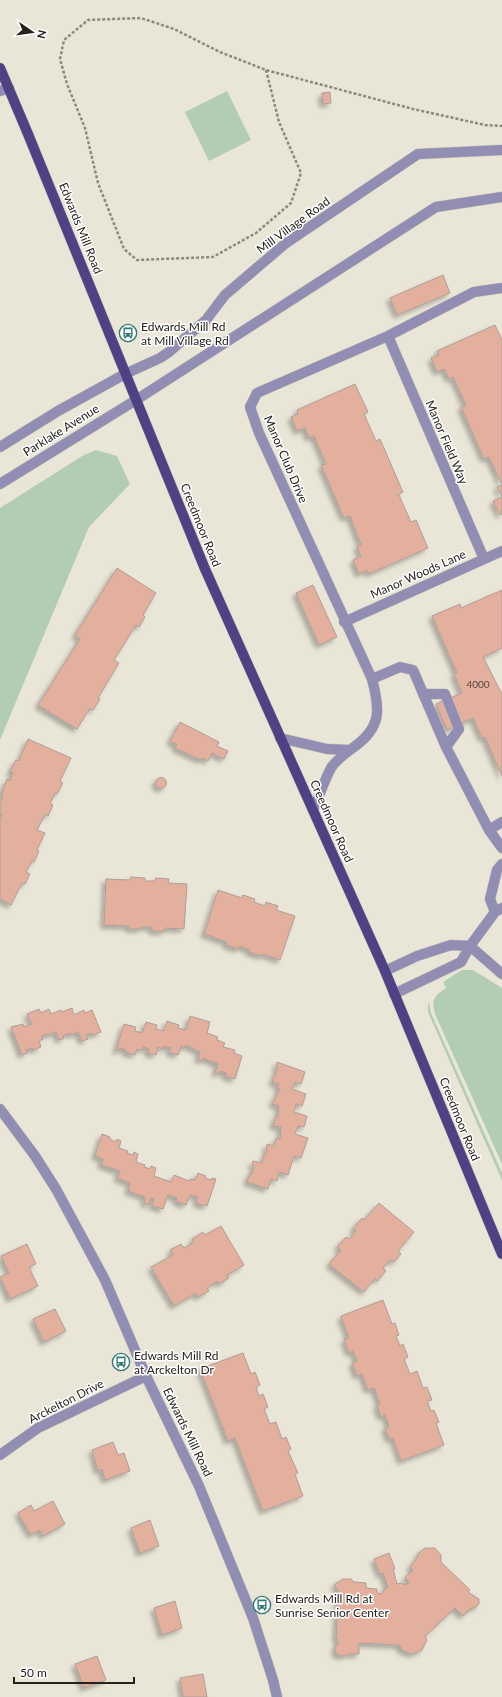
<svg xmlns="http://www.w3.org/2000/svg" width="502" height="1697" font-family="Lato,sans-serif">
<style>
.green{fill:#b3cdb4}
.building{fill:#e4b09e;stroke:#ae9e99;filter:url(#shadow)}
.lines{fill:none;stroke-linecap:round;stroke-linejoin:round}
.minor-casing{stroke:#c6c3b6;stroke-width:11}
.major-casing{stroke:#c6c3b6;stroke-width:11}
.path{stroke:#8c897f;stroke-width:2.5;stroke-dasharray:3 2;stroke-linecap:butt}
.minor{stroke:#918db3;stroke-width:10}
.major{stroke:#4f4284;stroke-width:10}
.labels{text-anchor:middle;dominant-baseline:central;stroke-width:3;stroke-linejoin:round;paint-order:stroke}
.number-label{font-size:10px;fill:#54463d}
.street-label{font-size:12px;fill:#24221d;stroke:#fff}
.poi-label{font-size:12px;fill:#24221d;stroke:#fff;text-anchor:start}
</style>
<defs>
<filter id="shadow"><feDropShadow dx="-3.5" dy="3.5" stdDeviation="2" flood-color="#0004"/></filter>
</defs>
<rect width="100%" height="100%" fill="#eae6d7"/>
<path class="green" d="M227,91L251,140L209,161L185,112Z
M96,450L117,456L130,484L89,527L0,740V508L82,456Z
M462,970H473L502,988V1164L435,1014C431,999 434,996 446,988L443,982Z
M428,1003H429L431,1013L502,1173V1180L428,1012Z"/>
<path class="building" d="M330,92L331,103L323,104L322,93Z
M443,275L450,293L397,315L390,298Z
M495,325L502,340V514L500,515L493,501L502,497L497,487L502,485L489,457L484,459L461,407L466,405L453,377L449,379L444,369L437,372L431,358L439,355L437,351Z
M355,384L368,412L364,414L376,441L380,439L403,492L397,495H399L411,522L416,520L428,548L369,574L367,570L359,574L353,560L361,556L357,547L361,545L350,516L344,518L321,465L326,464L314,436L309,438L305,428L297,431L291,417L298,414L297,410Z
M117,568L156,593L143,615L145,617L139,627L136,625L114,660L119,663L98,698L100,699L93,710L90,708L77,729L38,705L80,639L75,635Z
M313,585L337,637L319,645L296,593Z
M502,590V648L483,657L502,694V776L485,737L482,738L473,718L447,730L436,704L462,693L454,674L457,673L432,616L460,604L461,608Z
M180,722L219,742L217,746L228,751L224,759L212,753L208,761L202,758L201,760L175,748L177,745L170,741Z
M28,739L71,758L60,781L63,783L57,794L55,793L50,804L53,805L48,816L45,814L37,830L45,833L37,850L39,851L34,862L32,861L26,872L30,874L25,884L22,883L11,905L0,899V820L2,814H0V804L3,796L1,795L7,779L10,781L13,773L10,772L16,760L19,761Z
M155.5 783a5.5 5.5 0 1 1 11 0a5.5 5.5 0 1 1-11 0Z
M131,877L145,878V881H155L156,878L169,879L168,883L187,884L184,929L165,928V931H152V927H141V929H129V926L104,925L106,879L130,880Z
M218,890L242,898L243,895L255,899L254,902L265,906L266,902L278,906L276,910L295,916L280,960L263,954L262,956L249,952L250,950L240,946L239,949L226,945L227,942L204,934Z
M72,1008L74,1015L84,1010L85,1013L92,1010L101,1032L93,1035L91,1033L86,1035L88,1039L82,1041L78,1032L71,1035L70,1033L63,1036L64,1038L59,1040L56,1032L48,1035L47,1034L42,1036L43,1039L39,1041L41,1047L33,1050L32,1048L26,1050L27,1053L22,1055L11,1027L23,1024L24,1027L32,1024L27,1014L39,1009L41,1013L49,1009L51,1014L61,1010L62,1012Z
M190,1016L210,1022L207,1033L218,1037L217,1040L225,1043L223,1047L235,1050L234,1053L242,1056L235,1079L225,1076L226,1073L220,1071L219,1074L215,1073L218,1064L203,1058L202,1061L198,1059L200,1052L186,1045L185,1048L181,1046L178,1055L169,1052L171,1048L164,1046L163,1049L158,1047L156,1055L148,1053L149,1049L143,1047L142,1050L137,1049L135,1055L126,1052V1050L120,1048L119,1051L116,1050L124,1024L136,1027L135,1031L142,1033L146,1022L157,1025L156,1029L164,1031L167,1021L179,1025L178,1028L186,1030Z
M277,1062L305,1072L301,1084L295,1082L292,1089L306,1094L302,1106L296,1104L294,1112L307,1116L304,1127L298,1126L295,1134L308,1138L301,1158L294,1156L288,1175L279,1172L277,1181L271,1179L268,1189L247,1182L250,1173L252,1174L254,1166L252,1165L253,1161L262,1163L264,1155H266L267,1144L274,1146L276,1138L280,1139L281,1127L273,1126L276,1116L278,1117L279,1106L272,1104L280,1089L277,1088L279,1084L272,1082L278,1067L276,1066Z
M102,1134L110,1137V1139L116,1142L117,1139L121,1141L119,1148L128,1151L127,1153L133,1155L134,1152L138,1154L136,1162L145,1165L144,1167L150,1169L151,1166L156,1168L154,1176L171,1182L174,1175L189,1181L190,1179L195,1180L198,1173L206,1176L205,1178L211,1180L212,1178L216,1179L207,1206L196,1203L198,1197L190,1195L186,1205L176,1201L177,1198L168,1195L163,1209L152,1206L154,1199L151,1198L149,1205L144,1203L145,1197L128,1191L130,1183L117,1178L120,1171L101,1165L103,1159L95,1156Z
M379,1203L414,1232L398,1251L401,1254L394,1262L390,1260L383,1268L386,1271L377,1281L375,1278L364,1292L329,1264L341,1250L337,1247L346,1237L349,1239L356,1231L353,1229L362,1218L364,1220Z
M221,1226L244,1265L227,1275L229,1278L219,1284L217,1281L207,1288L209,1291L198,1297L196,1293L174,1306L151,1267L173,1255L170,1250L181,1244L184,1248L194,1242L192,1239L203,1232L205,1235Z
M27,1244L36,1264L29,1267L38,1286L10,1299L0,1277L9,1273L1,1256Z
M383,1300L392,1324L395,1323L399,1335L396,1336L400,1346L403,1344L408,1357L404,1359L410,1374L417,1371L423,1388L427,1387L432,1400L427,1401L431,1411L434,1410L439,1422L436,1423L444,1445L401,1461L393,1438L389,1439L385,1428L389,1426L385,1415L381,1417L377,1405L380,1404L374,1388L368,1390L362,1374L357,1376L352,1363L357,1361L353,1351L349,1353L344,1339L349,1338L341,1316Z
M55,1309L66,1331L44,1342L33,1319Z
M243,1353L251,1374L255,1372L260,1385L256,1387L259,1396L263,1394L268,1407L264,1409L270,1424L276,1422L282,1439L286,1437L291,1449L288,1451L298,1473L295,1474L303,1496L263,1511L235,1438L228,1441L200,1369Z
M113,1442L118,1455L124,1453L130,1471L105,1480L102,1469L98,1471L92,1450Z
M53,1501L65,1524L43,1536L40,1530L31,1535L18,1513L31,1505L34,1511Z
M150,1520L159,1546L140,1553L131,1528Z
M425,1548H435L441,1555V1562L470,1590L468,1592L479,1599V1604L475,1608H471L463,1616L455,1608L425,1636L427,1640L422,1650L412,1654L402,1650L399,1645L359,1643V1654H348L344,1656H340L335,1652V1647L338,1644V1639H336L338,1600H341V1594L334,1585L343,1579H351L354,1582L366,1583V1588L377,1589V1593L382,1594L385,1588H388L383,1573L380,1574L374,1559L389,1553L395,1569H393L397,1584L400,1583L406,1585L409,1582L405,1578L413,1570L410,1567L417,1558L418,1554Z
M175,1601L182,1628L162,1635L154,1608Z
M97,1656L106,1680L84,1688L75,1664Z
M203,1674L207,1697H183L180,1678Z"/>
<g class="lines">
<defs>
<path id="minor" d="M0,91L9,88
M388,336L484,559
M0,447L58,411L125,374L160,358L169,352L206,320L225,295L286,243L418,154L502,150
M0,484L136,400L436,207L502,197
M344,622L502,551
M372,679L400,667L413,670L446,747L489,830L502,848
M423,694H445L459,729L446,747
M280,738L327,749L349,750
M313,810C319,797 324,781 331,768C336,760 347,752 354,747C382,727 380,709 372,679L259,433L250,407L257,393L388,336L474,292L502,288
M489,830L502,822
M495,912L490,899L497,870L502,864
M470,946L502,974
M385,971L417,956L451,945L470,946
M394,994L461,962L470,946L495,912L502,908
M0,1109L35,1156L56,1189L105,1280L146,1376L199,1486L253,1618L273,1680L277,1697
M0,1455L38,1428L146,1376"/>
<path id="major" d="M0,68L28,134L205,569L385,971L502,1254"/>
</defs>
<use href="#minor" class="minor-casing"/>
<use href="#major" class="major-casing"/>
<path class="path" d="M266,70L279,122L301,173L291,203L256,233L213,257L137,260L124,249L98,183L85,128L67,84L60,59L64,40L88,20L141,18L174,29L220,52L266,70L413,109L485,125L502,126"/>
<use href="#minor" class="minor"/>
<use href="#major" class="major"/>
</g>
<defs>
<symbol id="bus-ring" viewBox="-11 -11 22 22"><circle r="9.5" fill="#fff" stroke="#317973" stroke-width="1.5"/><path d="M-5-6H5V4H4V6H2V4H-2V6H-4V4H-5ZM-3.5-4V0h7V-4ZM-3.5 1.2v1.5H-2V1.2ZM2 1.2v1.5H3.5V1.2Z" fill="#317973"/></symbol>
</defs>
<g fill-rule="evenodd">
<use href="#bus-ring" x="118" y="323" width="20" height="20"/>
<use href="#bus-ring" x="111" y="1352" width="20" height="20"/>
<use href="#bus-ring" x="252" y="1595" width="20" height="20"/>
</g>
<g class="labels">
<g class="number-label">
<text x="478" y="684">4000</text>
</g>
<g class="street-label">
<text transform="translate(293 225) rotate(-36)">Mill Village Road</text>
<text transform="translate(81 228) rotate(68)">Edwards Mill Road</text>
<text transform="translate(61 430) rotate(-32)">Parklake Avenue</text>
<text transform="translate(447 442) rotate(67)">Manor Field Way</text>
<text transform="translate(286 459) rotate(67)">Manor Club Drive</text>
<text transform="translate(201 525) rotate(68)">Creedmoor Road</text>
<text transform="translate(418 574) rotate(-24)">Manor Woods Lane</text>
<text transform="translate(332 821) rotate(66)">Creedmoor Road</text>
<text transform="translate(460 1119) rotate(68)">Creedmoor Road</text>
<text transform="translate(66 1401) rotate(-27)">Arckelton Drive</text>
<text transform="translate(188 1432) rotate(64)">Edwards Mill Road</text>
</g>
<g class="poi-label">
<text x="141" y="326">Edwards Mill Rd<tspan x="141" dy="14">at Mill Village Rd</tspan></text>
<text x="134" y="1355">Edwards Mill Rd<tspan x="134" dy="14">at Arckelton Dr</tspan></text>
<text x="275" y="1598">Edwards Mill Rd at<tspan x="275" dy="14">Sunrise Senior Center</tspan></text>
</g>
</g>
<g transform="translate(32 32) rotate(103)" stroke="#ffffff" stroke-width="3" paint-order="stroke">
<path d="M0-3L7 15L0 10L-7 15Z" fill="#24221d"/>
<text y="-6" font-size="11" font-weight="bold" text-anchor="middle" fill="#24221d">N</text>
</g>
<path d="M14 1677v6h120v-6" fill="none" stroke="#24221d" stroke-width="2"/>
<text x="20" y="1677" font-size="12" fill="#24221d" stroke="#ffffff" stroke-width="3" paint-order="stroke">50 m</text>
</svg>
